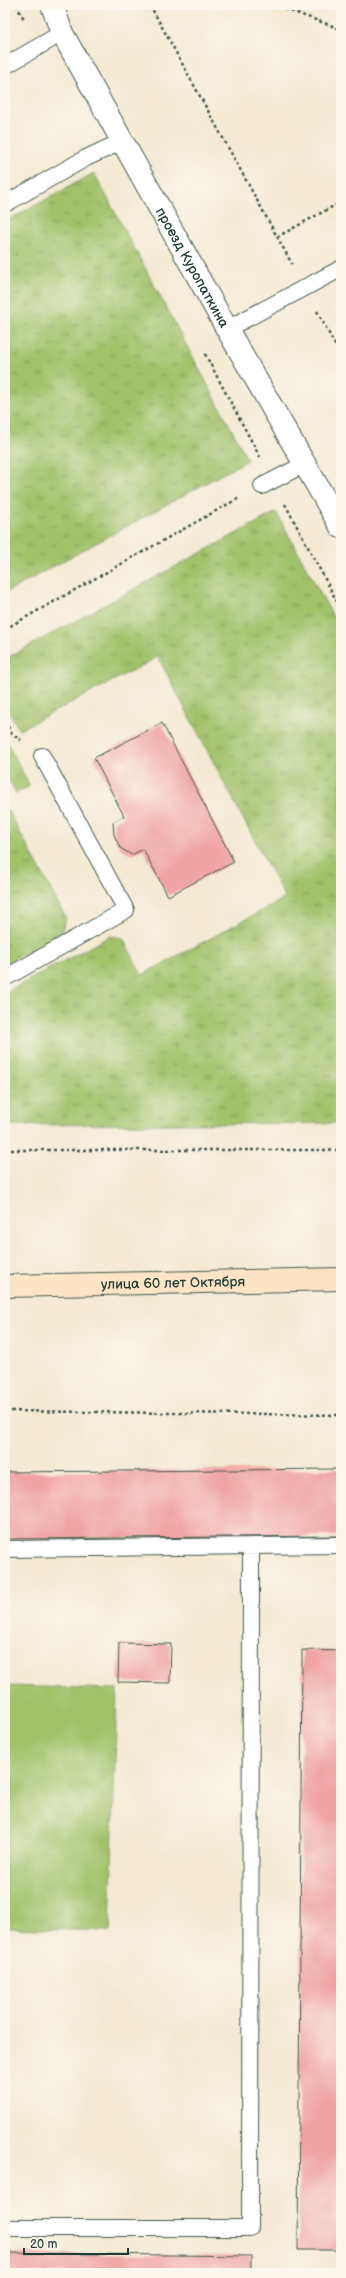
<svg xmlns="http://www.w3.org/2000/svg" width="346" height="2278" font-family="'Balsamiq Sans',sans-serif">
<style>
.grass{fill:url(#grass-tufts);stroke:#608050}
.pitch{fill:#a2c26b;stroke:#608050}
.building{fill:#f0a4a3}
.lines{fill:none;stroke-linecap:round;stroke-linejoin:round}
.lane-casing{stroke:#3f574c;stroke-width:18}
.street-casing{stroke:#3f574c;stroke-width:24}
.secondary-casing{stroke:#3f574c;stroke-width:24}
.path{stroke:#3f574c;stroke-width:2.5;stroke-dasharray:3 3;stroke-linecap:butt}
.lane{stroke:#fff;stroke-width:16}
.street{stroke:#fff;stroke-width:22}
.secondary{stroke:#fee4c6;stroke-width:22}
.labels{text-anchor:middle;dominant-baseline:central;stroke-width:4;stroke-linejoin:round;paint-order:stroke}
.street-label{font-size:14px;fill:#1f3d34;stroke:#fbf7ec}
</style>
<defs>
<pattern id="grass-tufts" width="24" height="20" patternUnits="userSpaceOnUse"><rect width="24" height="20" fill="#a2c26b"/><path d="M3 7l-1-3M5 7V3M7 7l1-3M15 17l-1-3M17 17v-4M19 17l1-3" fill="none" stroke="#839f59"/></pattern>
</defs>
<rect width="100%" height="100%" fill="#fbf7ec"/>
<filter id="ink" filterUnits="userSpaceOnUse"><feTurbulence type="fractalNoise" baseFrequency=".025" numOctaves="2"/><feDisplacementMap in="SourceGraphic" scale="8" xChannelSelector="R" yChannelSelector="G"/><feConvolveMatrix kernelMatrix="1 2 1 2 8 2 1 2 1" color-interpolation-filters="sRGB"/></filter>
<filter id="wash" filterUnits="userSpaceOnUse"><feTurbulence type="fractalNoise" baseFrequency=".012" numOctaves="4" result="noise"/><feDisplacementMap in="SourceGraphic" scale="16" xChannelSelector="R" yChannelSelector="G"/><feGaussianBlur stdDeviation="0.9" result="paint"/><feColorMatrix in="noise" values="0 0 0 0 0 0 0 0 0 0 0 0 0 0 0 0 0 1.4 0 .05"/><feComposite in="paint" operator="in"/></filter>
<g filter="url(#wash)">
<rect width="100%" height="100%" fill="#f4ead3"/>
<path class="grass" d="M94,173L248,460L5,593V222Z
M276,512L341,631V1123L5,1125V993L110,936L123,938L142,975L285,898L158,657L19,730L5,704V659Z
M5,739L30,786L16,793L9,780L5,782Z
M8,810L66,918L61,933L5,964V811Z"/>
<path class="pitch" d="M5,1686L117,1689L110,1931L5,1928Z"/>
<g id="blocks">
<path class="building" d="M162,723L234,862L168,896L143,849L132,855L120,848L114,835L113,822L124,816L94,758Z
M341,1469V1536L5,1539V1472Z
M119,1643L171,1644L170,1683L118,1682Z
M302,1650L341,1651V2250H298Z
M5,2253L251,2256V2273H5Z"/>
</g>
</g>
<g filter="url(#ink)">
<use href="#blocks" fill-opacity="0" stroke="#3f574c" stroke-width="1"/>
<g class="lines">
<defs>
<path id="lane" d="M5,66L62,33
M5,204L86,158L123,141
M227,329L340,269L341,270
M262,486L305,464
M5,978L126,910L42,756
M5,1549L341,1545
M5,2228H250L251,1546"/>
<g id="street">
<path id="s1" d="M52,5L62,33L227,329L341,527"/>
</g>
<g id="secondary">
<path id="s2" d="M5,1286L341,1279"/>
</g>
</defs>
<use href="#lane" class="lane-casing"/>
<use href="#street" class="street-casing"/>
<use href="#secondary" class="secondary-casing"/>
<path class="path" d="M16,5L24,19
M150,5L292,264
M274,5L341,29
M277,237L341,202
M317,311L341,356
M205,354L260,457
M285,504L341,609
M5,629L239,498
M5,721L12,734L21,740
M5,1150H341
M5,1411L341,1415"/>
<use href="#lane" class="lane"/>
<use href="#street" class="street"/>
<use href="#secondary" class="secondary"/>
</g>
</g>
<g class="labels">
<g class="street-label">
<text stroke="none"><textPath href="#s1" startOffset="298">проезд Куропаткина</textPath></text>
<text stroke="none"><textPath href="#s2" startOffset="168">улица 60 лет Октября</textPath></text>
</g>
</g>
<rect width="346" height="2278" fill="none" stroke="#fbf7ec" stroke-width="20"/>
<path d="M24 2248v6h104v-6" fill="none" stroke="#1f3d34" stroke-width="2"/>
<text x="30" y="2248" font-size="12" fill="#1f3d34" stroke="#fbf7ec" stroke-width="3" paint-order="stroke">20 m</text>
</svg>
